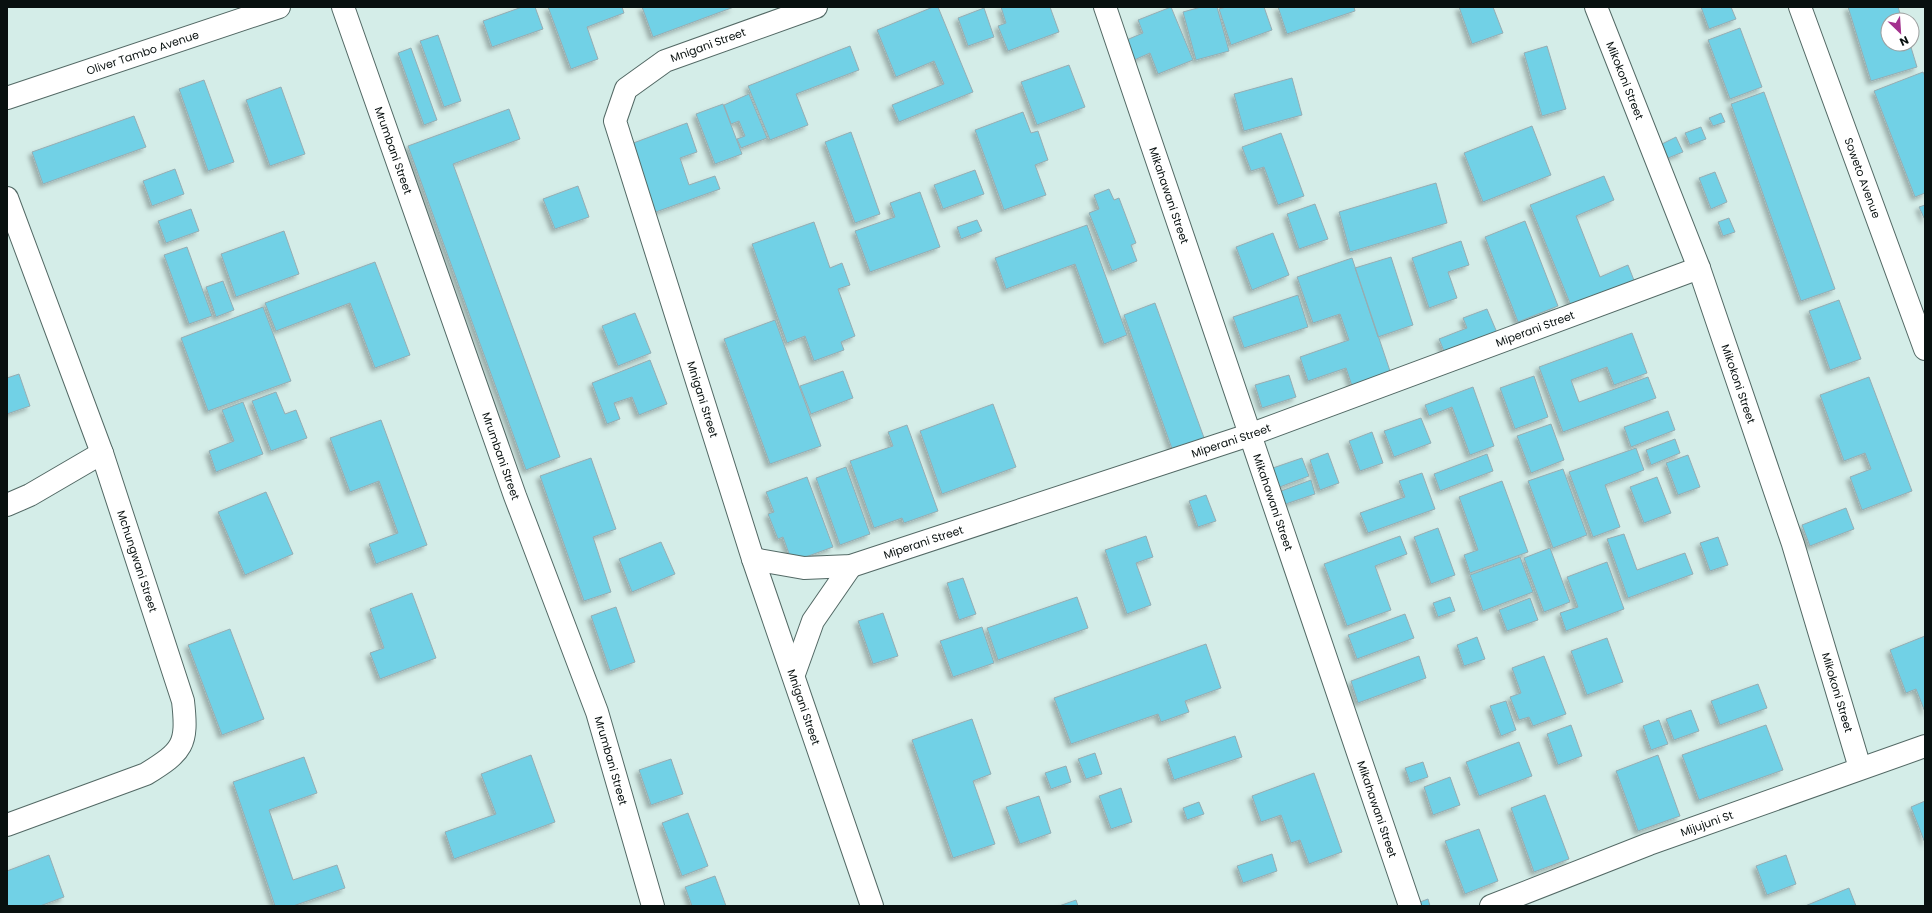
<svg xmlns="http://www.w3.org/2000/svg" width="1932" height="913" font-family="Poppins,sans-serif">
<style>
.building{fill:#71d1e6;stroke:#95adb3;filter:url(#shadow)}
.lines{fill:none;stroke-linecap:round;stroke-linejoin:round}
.minor-casing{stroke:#536965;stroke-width:24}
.minor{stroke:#fff;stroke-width:22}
.labels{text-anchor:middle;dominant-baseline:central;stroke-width:3.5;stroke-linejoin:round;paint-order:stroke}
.street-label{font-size:11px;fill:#08100f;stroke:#fff}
</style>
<defs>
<filter id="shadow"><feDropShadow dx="-3.5" dy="3.5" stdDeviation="2" flood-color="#0004"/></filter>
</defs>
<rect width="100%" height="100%" fill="#d4ede8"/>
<path class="building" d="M522,7H535L543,29L492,47L483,21Z
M548,7H622L624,13L587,27L598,59L571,69Z
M642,7H734L653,37Z
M933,7H938L973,92L899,122L892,105L944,84L934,61L896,77L877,30Z
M1001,7H1050L1059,32L1008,51L998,26L1006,23Z
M1171,7L1193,60L1158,74L1150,53L1125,64L1117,44L1143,33L1138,20Z
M1201,7H1217L1229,51L1196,60L1183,12Z
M1226,7H1264L1272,30L1231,45L1219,9Z
M1278,7H1354L1355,11L1287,34Z
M1459,7H1493L1503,33L1472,44Z
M1701,7H1731L1736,19L1709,29Z
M1848,7H1898L1902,20H1888V44H1910L1917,67L1871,81Z
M984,8L994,37L968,46L958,18Z
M1740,28L1762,87L1730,99L1708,40Z
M438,35L461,101L444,107L420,41Z
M850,46L859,70L796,94L808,125L770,140L748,86Z
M1547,46L1566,109L1542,116L1524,53Z
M411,48L437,120L424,125L398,53Z
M1069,65L1085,107L1037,125L1021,82Z
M1923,72L1925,76V193L1915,197L1874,91Z
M1292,78L1302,115L1244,131L1234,94Z
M204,80L234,162L208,171L179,89Z
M281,87L305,154L270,166L246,100Z
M1764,92L1835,289L1801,301L1731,104Z
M749,94L767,138L741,148L737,139L745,136L739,121L731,124L724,105Z
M723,104L742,154L715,164L696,114Z
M509,109L520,139L453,164L560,457L526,470L408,146Z
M1023,112L1031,133L1038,131L1048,160L1035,165L1046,195L1004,210L975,130Z
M1721,113L1725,122L1713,126L1709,118Z
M134,116L146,147L43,184L32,152Z
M687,123L697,152L680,158L689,185L715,176L720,189L653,213L628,145Z
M1532,126L1551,175L1483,202L1464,153Z
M1701,127L1706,139L1690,145L1685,133Z
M851,132L880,214L855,223L825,142Z
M1281,133L1304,196L1278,205L1264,167L1251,171L1242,147Z
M1676,137L1683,152L1668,158L1662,144Z
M175,169L184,194L152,206L143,181Z
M975,170L984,194L943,209L934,185Z
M1715,172L1727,202L1711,209L1699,178Z
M1604,176L1614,200L1576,216L1600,277L1628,265L1637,288L1574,313L1530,205Z
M1436,183L1447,223L1350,252L1339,212Z
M578,186L589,217L555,229L543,199Z
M1109,189L1114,200L1119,198L1136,243L1131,245L1137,261L1112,271L1089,213L1099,209L1094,195Z
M920,192L940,247L870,272L855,231L895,217L890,203Z
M1315,204L1328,239L1299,249L1287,214Z
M1925,205V220L1919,207Z
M191,209L199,231L166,243L158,221Z
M1729,218L1735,232L1723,236L1718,222Z
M977,220L982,231L961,239L957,227Z
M1525,221L1558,306L1518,322L1485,237Z
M814,222L830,268L842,263L850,285L838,289L855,336L841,342L844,350L814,361L805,336L787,343L752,244Z
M1087,225L1127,335L1104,344L1075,264L1006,289L995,258Z
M284,231L299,274L236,297L221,254Z
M1273,233L1289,275L1252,290L1236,247Z
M1461,241L1469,265L1448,272L1457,298L1429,308L1412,258Z
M187,247L212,316L189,324L164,255Z
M1391,257L1413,325L1378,337L1355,268Z
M1352,258L1391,374L1352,386L1346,368L1308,381L1300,357L1349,340L1340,314L1313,323L1297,277Z
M375,262L410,355L375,368L350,303L276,331L265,303Z
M223,281L234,310L216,317L206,287Z
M1298,295L1308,327L1244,348L1233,317Z
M1839,300L1861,359L1830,370L1809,311Z
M1155,303L1207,446L1175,457L1124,315Z
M263,307L291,381L208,411L181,338Z
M1487,309L1498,335L1446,356L1439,339L1467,328L1463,318Z
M635,313L651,353L618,366L602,326Z
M775,320L821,446L770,464L724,339Z
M1632,333L1647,373L1614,385L1607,367L1571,380L1579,402L1648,377L1656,398L1563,432L1539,367Z
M650,360L667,404L639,415L632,397L614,403L620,419L607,424L592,383Z
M843,371L853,398L811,414L800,386Z
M19,374L30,406L7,414V378Z
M1289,375L1296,397L1262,408L1255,385Z
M1534,376L1548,417L1515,429L1500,388Z
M1869,377L1912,491L1862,510L1850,477L1871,469L1865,453L1844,461L1820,395Z
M1473,387L1494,446L1470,455L1452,407L1429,416L1425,405Z
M276,392L285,414L296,410L307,438L271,451L252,401Z
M243,402L263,454L216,472L209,451L234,441L222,410Z
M993,404L1016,467L942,494L920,431Z
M1668,411L1675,430L1631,447L1624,427Z
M1421,418L1431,443L1394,457L1384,431Z
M381,420L427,545L376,564L369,544L398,533L379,481L350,492L330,438Z
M1551,424L1564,460L1531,473L1517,436Z
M907,425L938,511L904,523L902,518L874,528L850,461L893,446L888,432Z
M1372,432L1383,463L1360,471L1349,441Z
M1675,439L1680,453L1651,465L1646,450Z
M1636,448L1644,470L1605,485L1620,527L1593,537L1569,472Z
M1328,453L1339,483L1320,490L1310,460Z
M1487,454L1493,471L1440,491L1434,474Z
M1688,455L1700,487L1678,495L1666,463Z
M591,458L616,529L593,537L611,592L584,601L540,476Z
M1302,458L1309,476L1277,488L1270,469Z
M846,467L870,534L840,545L816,478Z
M1563,469L1587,535L1553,548L1528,481Z
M1422,473L1435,509L1368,533L1360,513L1405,497L1399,481Z
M807,477L833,547L792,562L783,537L778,539L768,514L774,512L766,492Z
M1657,477L1671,513L1644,523L1630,487Z
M1311,480L1315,494L1277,507L1273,494Z
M1502,481L1528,552L1470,573L1464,555L1478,550L1459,497Z
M266,492L293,554L245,575L218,512Z
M1206,495L1216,521L1198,527L1189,501Z
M1846,508L1854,529L1810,546L1802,525Z
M1438,528L1455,575L1431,584L1414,537Z
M1624,534L1637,570L1685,553L1693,574L1628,598L1607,539Z
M1146,536L1153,557L1136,563L1151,605L1127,614L1105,550Z
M1400,536L1407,554L1375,566L1391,610L1347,626L1324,564Z
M1718,537L1728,565L1710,571L1700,543Z
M661,542L675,574L632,592L619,559Z
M1550,548L1570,602L1544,612L1524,558Z
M1520,557L1533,592L1483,611L1470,575Z
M1607,562L1624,609L1566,631L1560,613L1578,607L1567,577Z
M963,578L976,614L959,620L947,583Z
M412,593L436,658L380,679L370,653L384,648L370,609Z
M1077,597L1088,628L998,660L987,628Z
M1450,597L1455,611L1438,617L1433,603Z
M1530,598L1538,620L1507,631L1499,610Z
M616,607L635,662L610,671L591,616Z
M883,613L898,656L873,664L858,621Z
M1405,614L1414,638L1357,659L1348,635Z
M982,627L994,663L953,677L940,641Z
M230,629L264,719L222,735L188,645Z
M1925,636V712L1916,689L1906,693L1890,650Z
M1477,637L1485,659L1464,666L1457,645Z
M1607,638L1623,682L1587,695L1571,651Z
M1206,644L1221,688L1185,701L1189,712L1161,722L1158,714L1071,744L1054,698Z
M1419,656L1426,678L1358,703L1351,681Z
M1544,656L1566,714L1533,726L1529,717L1519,720L1510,697L1521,693L1512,668Z
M1758,684L1767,708L1720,725L1711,701Z
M1506,701L1516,730L1501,736L1490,706Z
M1691,710L1699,731L1674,740L1666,719Z
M972,719L991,774L973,781L995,844L953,858L912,740Z
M1659,720L1668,744L1651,750L1643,726Z
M1571,725L1582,756L1558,765L1547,734Z
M1766,725L1783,770L1699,800L1682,755Z
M1235,736L1242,757L1174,780L1167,759Z
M1519,742L1532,776L1479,796L1466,762Z
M1095,753L1102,774L1086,779L1078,759Z
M531,755L555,822L454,859L445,832L496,814L481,774Z
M1658,755L1680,816L1638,831L1616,771Z
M304,757L317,793L269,810L293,880L337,865L345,888L293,906H275L233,782Z
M671,759L683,794L651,805L639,770Z
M1423,762L1428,777L1410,783L1405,768Z
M1066,766L1071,782L1051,789L1045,773Z
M1314,773L1342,852L1309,864L1300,840L1291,843L1281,815L1261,822L1252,796Z
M1450,777L1460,805L1433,815L1424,787Z
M1121,788L1132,822L1111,829L1099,796Z
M1545,795L1569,859L1534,872L1511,808Z
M1039,796L1051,833L1020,844L1006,807Z
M1925,801V843L1911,807Z
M1199,802L1204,814L1187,820L1183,808Z
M688,813L708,866L682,876L662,823Z
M1479,829L1498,881L1465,894L1445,841Z
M1272,854L1277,871L1243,883L1237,866Z
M49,855L64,897L40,906H7V871Z
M1786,855L1796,884L1767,895L1756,866Z
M715,876L726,906H692L685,887Z
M1849,888L1856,906H1805Z
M1428,899L1430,906H1413L1412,905Z
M1076,900L1078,906H1059Z"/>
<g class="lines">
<defs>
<g id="minor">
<path id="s1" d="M343,7L515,496L597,712L653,906"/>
<path id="s2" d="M816,7L665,61L626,89L615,121L753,559L872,906"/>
<path id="s3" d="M1105,7L1410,906"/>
<path id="s4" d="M1596,7L1699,268L1793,544L1860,768"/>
<path id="s5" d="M1800,7L1925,349"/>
<path id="s6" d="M7,98L279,7"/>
<path id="s7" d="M7,198L102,453L183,701C188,745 183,751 146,774L7,825"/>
<path d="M7,505L30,495L102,453"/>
<path id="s8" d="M753,559L804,568L851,566L1249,435L1699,268"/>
<path d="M794,674L813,621L851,566"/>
<path id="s9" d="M1491,906L1649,844L1925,746"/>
</g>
</defs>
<use href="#minor" class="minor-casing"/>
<use href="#minor" class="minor"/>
</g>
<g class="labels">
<g class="street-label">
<text transform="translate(708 45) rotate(-20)">Mnigani Street</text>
<text stroke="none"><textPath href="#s6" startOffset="143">Oliver Tambo Avenue</textPath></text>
<text stroke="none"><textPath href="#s4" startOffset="79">Mikokoni Street</textPath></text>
<text stroke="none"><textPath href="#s1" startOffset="152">Mrumbani Street</textPath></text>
<text stroke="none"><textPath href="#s5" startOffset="182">Soweto Avenue</textPath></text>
<text stroke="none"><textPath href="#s3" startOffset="199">Mikahawani Street</textPath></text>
<text stroke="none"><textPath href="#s8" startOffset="823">Miperani Street</textPath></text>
<text stroke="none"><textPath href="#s4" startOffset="403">Mikokoni Street</textPath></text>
<text stroke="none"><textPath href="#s2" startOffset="534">Mnigani Street</textPath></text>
<text stroke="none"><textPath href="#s8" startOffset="499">Miperani Street</textPath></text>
<text stroke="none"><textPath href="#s1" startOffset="476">Mrumbani Street</textPath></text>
<text stroke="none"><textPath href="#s3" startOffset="523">Mikahawani Street</textPath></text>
<text stroke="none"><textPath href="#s8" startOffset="175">Miperani Street</textPath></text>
<text stroke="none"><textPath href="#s7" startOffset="386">Mchungwani Street</textPath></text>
<text stroke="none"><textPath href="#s4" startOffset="727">Mikokoni Street</textPath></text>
<text stroke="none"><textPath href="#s2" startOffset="858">Mnigani Street</textPath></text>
<text stroke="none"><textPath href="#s1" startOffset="800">Mrumbani Street</textPath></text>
<text stroke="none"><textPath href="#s3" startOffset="847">Mikahawani Street</textPath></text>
<text stroke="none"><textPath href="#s9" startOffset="231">Mijujuni St</textPath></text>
</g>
</g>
<rect width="1932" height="913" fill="none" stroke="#08100f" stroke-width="16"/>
<g transform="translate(1900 32) rotate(155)"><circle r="19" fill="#ffffff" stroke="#9c9f9f"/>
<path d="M0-3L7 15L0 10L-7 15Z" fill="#a3328e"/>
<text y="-6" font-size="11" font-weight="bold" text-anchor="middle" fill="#08100f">N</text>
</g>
</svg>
